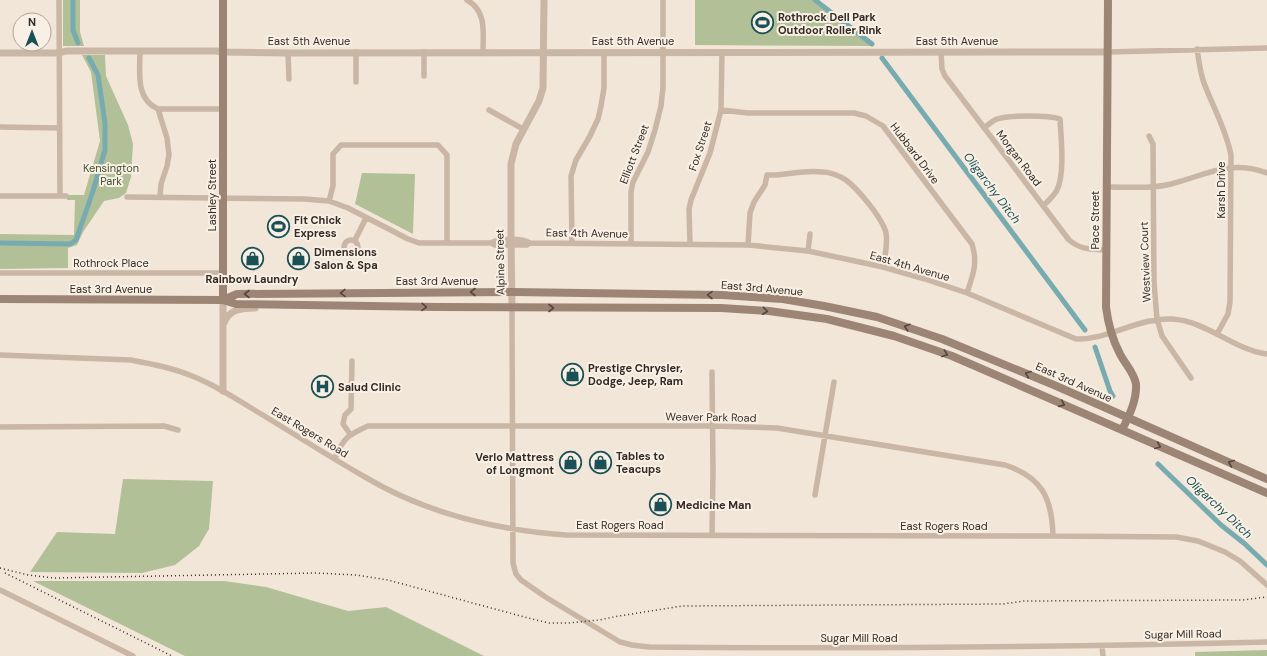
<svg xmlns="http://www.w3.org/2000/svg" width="1267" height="656" font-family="'DM Sans',sans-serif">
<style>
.green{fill:#b2c098}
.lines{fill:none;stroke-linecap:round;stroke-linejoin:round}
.canal{stroke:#77abaf;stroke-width:5}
.minor{stroke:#c9b6a4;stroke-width:5.5}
.tertiary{stroke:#c9b6a4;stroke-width:7}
.secondary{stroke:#9d8576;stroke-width:8}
.rail{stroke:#352b26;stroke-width:1.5;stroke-dasharray:1 3;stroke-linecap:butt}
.oneway{stroke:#54463e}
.labels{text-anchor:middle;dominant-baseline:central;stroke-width:4;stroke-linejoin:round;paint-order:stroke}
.poi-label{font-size:11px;font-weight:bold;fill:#352b26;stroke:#f9f0e5;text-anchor:start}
.street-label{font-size:11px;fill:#352b26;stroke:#f9f0e5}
.park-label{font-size:11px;fill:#43532a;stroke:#f9f0e5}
.water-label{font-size:12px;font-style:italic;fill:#1b5156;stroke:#f9f0e5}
</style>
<rect width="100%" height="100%" fill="#f1e6d8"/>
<path class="green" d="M63,0H80V32L84,46H63Z
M695,0H815L873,46L695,45Z
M82,55H105L106,76L128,125L133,144L131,177L126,193L119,198L104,201L83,232L77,245L68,248V268L0,269V234L74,235L75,200H67V195H84L100,141L91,72Z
M362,173L415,174L413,234L355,204Z
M123,479L213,481L209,529L199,546L175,565L142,573L30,572L57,532L115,534Z
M33,581H224L266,587L348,611L386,607L484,656H185Z
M1267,650V656H1195V652Z"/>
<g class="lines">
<path class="canal" d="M73,0V30L78,43
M815,0L872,44
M882,58L1085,330
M0,243L70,244L76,240L93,191L105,150V123L98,75L89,58
M1095,347L1110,391L1113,396
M1158,464L1221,525L1245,544L1267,565"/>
<path class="minor" d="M59,0L60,196
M467,0C487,11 483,33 483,52
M1197,49C1199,61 1200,72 1204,83C1213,107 1226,129 1231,155L1230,302L1228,314L1217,334
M140,51C140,72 135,99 158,109L167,138L169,155L167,166L161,184L160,197
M356,52V82
M424,52V76
M941,52L942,69L945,76L1069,240C1081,250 1091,249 1106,250
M1108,52L1267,48
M288,53L289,79
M158,109H223
M489,110L523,129
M721,110L748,113H854L866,116L883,126L972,244C978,263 973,275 967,293
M0,127L59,128
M984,128C988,125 992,121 997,119C1009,115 1048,115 1060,119C1061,137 1065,174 1057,190C1054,196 1048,201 1043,206
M1149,136L1153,144L1154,283L1157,319L1162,336L1191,378
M1106,187C1128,187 1150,189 1171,184C1207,175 1228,159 1267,173
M0,196H66
M127,197L305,199L329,201L348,208L408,239L419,243H491L495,245H527L530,243L748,245L808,251L883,267L925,279L967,293L1076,339C1109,340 1139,317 1172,319C1207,321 1232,349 1267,354
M329,201L333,186V154L341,145H438L447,155V243
M344 247a7 7 0 1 1 14 0a7 7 0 1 1-14 0Z
M355,240L366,218
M491,243C498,238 523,238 530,243
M572,243L571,176L576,160L590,136L598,119L601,106L604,88V52
M690,243L689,209L691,200L710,153L721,110L722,52
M631,244V192L633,182L648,152L655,130L661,106L663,87V0
M748,245L750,213L754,202L765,185L767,175C786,176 803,169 823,172C830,172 840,176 846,180C858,189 883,219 886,233C888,245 885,256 883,267
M808,251L810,234
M0,273H223
M512,308L513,563L516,574L521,580L547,598L620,642L632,645L649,647C855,649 1061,647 1267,642
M0,355L131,360C152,364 173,368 192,376C215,385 235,398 256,411C293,433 328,456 365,477C427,514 495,530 566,535L1053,536L1176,537L1198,541L1225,552L1240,561L1267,585
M0,427L164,426L178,430
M350,434L343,424L345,415L351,409L352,361
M335,458C344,437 348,435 368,426H713L777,428L1005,465C1042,477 1052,498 1053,536
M815,495L834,382
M712,535L713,472L712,372
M0,590L133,656
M1102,646L1103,656"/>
<path class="tertiary" d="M0,53H59L66,51H216L223,52L288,53L1108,52
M512,308L511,237V164L516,144L539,101L543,88L544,0
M224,323C229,309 242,308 255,308
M223,391V300"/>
<path class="secondary" d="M223,0V300
M1108,0L1106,307C1108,323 1112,339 1120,354C1125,364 1134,372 1136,384C1137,400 1129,416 1122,430
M0,299L223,300L236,304L436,307L721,308L769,311L827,319L894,336L952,356L1267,493
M223,300L237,294L512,292L722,295L783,299L824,306L877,317L942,339L1054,385L1267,479"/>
<path class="rail" d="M0,568L28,575L54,578L316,573L356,575L388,580L528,618L549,623H568L599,620L619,616L682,606L1003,604L1024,601L1243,600L1267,597
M5,573L172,656"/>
</g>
<defs><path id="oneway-chevron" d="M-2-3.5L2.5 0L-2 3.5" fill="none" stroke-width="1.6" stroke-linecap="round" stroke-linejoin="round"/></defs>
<g class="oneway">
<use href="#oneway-chevron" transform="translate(473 292) rotate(180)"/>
<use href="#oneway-chevron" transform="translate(343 293) rotate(179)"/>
<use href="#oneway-chevron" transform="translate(247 294) rotate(180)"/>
<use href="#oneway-chevron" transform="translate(710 295) rotate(-179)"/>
<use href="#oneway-chevron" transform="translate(424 307) rotate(2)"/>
<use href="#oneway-chevron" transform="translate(551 308)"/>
<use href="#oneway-chevron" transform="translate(765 311) rotate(6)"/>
<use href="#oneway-chevron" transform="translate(907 327) rotate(-162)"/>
<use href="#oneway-chevron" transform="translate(945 354) rotate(20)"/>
<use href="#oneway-chevron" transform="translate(1028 374) rotate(-157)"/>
<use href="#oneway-chevron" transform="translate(1062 404) rotate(24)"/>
<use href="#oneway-chevron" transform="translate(1158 446) rotate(23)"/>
<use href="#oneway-chevron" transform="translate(1231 463) rotate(-157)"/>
</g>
<defs>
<symbol id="stadium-ring" viewBox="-11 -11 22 22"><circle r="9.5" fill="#f9f0e5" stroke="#1b5156" stroke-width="1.5"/><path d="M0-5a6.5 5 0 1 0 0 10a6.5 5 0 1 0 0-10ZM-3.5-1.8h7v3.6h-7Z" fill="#1b5156"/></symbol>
<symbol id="shop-ring" viewBox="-11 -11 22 22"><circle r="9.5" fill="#f9f0e5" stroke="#1b5156" stroke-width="1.5"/><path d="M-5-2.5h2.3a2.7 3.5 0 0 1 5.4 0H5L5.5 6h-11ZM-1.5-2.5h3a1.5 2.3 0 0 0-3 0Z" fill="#1b5156"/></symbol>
<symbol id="hospital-ring" viewBox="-11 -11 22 22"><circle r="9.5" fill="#f9f0e5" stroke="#1b5156" stroke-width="1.5"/><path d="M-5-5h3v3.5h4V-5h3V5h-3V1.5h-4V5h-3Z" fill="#1b5156"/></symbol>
</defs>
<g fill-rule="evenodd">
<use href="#stadium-ring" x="750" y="10" width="25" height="25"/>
<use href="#stadium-ring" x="266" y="214" width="25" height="25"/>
<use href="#shop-ring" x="286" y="246" width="25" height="25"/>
<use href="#shop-ring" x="240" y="246" width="25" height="25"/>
<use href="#shop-ring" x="560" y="362" width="25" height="25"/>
<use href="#hospital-ring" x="310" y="374" width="25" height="25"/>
<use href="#shop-ring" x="588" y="450" width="25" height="25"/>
<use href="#shop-ring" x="558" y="450" width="25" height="25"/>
<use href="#shop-ring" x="648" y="492" width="25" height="25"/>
</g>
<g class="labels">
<g class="poi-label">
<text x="778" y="17">Rothrock Dell Park<tspan x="778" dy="13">Outdoor Roller Rink</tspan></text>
<text x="294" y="220">Fit Chick<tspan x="294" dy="13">Express</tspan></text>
<text x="314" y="252">Dimensions<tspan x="314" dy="13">Salon &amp; Spa</tspan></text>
<text x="252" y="279" text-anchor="middle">Rainbow Laundry</text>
<text x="588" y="368">Prestige Chrysler,<tspan x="588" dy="13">Dodge, Jeep, Ram</tspan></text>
<text x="338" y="387">Salud Clinic</text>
<text x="616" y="456">Tables to<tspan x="616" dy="13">Teacups</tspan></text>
<text x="554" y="457" text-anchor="end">Verlo Mattress<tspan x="554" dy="13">of Longmont</tspan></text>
<text x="676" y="505">Medicine Man</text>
</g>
<g class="street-label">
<text x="309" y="41">East 5th Avenue</text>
<text x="633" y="41">East 5th Avenue</text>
<text x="957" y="41">East 5th Avenue</text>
<text transform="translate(700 146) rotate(-72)">Fox Street</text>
<text transform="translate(915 153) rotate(53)">Hubbard Drive</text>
<text transform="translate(634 154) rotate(-69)">Elliott Street</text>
<text transform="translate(1019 158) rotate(53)">Morgan Road</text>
<text transform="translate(1221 190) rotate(-90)">Karsh Drive</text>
<text transform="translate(212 195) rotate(-90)">Lashley Street</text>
<text transform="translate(1095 220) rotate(-90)">Pace Street</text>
<text transform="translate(587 233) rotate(1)">East 4th Avenue</text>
<text transform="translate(500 262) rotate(-91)">Alpine Street</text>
<text transform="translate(1145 262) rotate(-92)">Westview Court</text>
<text x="111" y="263">Rothrock Place</text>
<text transform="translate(910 266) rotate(16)">East 4th Avenue</text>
<text x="437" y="281">East 3rd Avenue</text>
<text transform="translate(762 288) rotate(5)">East 3rd Avenue</text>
<text x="111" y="289">East 3rd Avenue</text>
<text transform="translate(1074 382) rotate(24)">East 3rd Avenue</text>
<text transform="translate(711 417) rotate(1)">Weaver Park Road</text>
<text transform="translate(310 432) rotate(31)">East Rogers Road</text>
<text x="620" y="525">East Rogers Road</text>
<text x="944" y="526">East Rogers Road</text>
<text transform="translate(1183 634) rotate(-1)">Sugar Mill Road</text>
<text x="859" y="638">Sugar Mill Road</text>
</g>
<g class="park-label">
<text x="111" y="168">Kensington<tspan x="111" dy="13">Park</tspan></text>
</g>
<g class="water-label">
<text transform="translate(992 188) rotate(53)">Oligarchy Ditch</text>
<text transform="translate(1219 507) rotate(43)">Oligarchy Ditch</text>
</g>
</g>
<g transform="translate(32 32)"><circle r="19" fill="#f9f0e5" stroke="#aba199"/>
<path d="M0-3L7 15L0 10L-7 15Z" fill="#1b5156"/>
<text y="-6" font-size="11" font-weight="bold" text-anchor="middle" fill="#352b26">N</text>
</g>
</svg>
